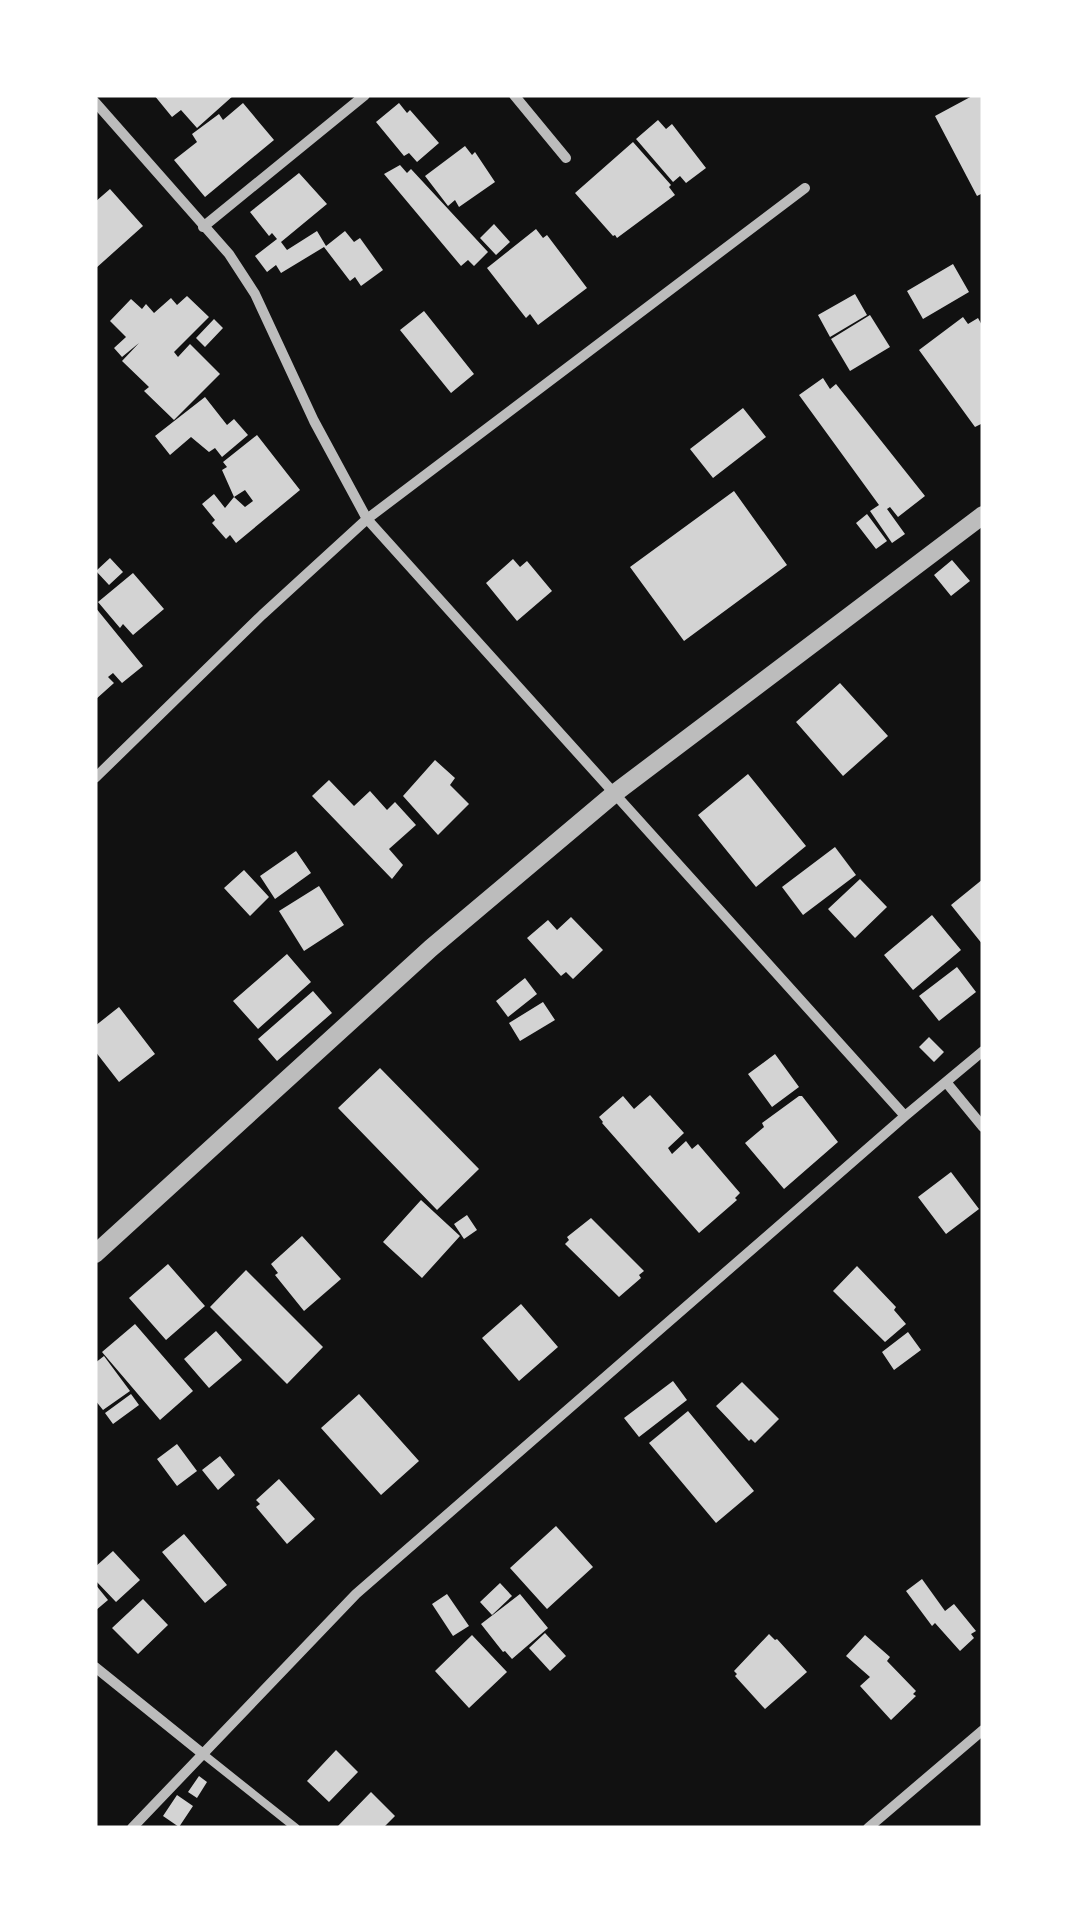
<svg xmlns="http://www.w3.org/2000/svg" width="1078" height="1923" font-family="Quicksand,sans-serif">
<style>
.building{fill:#d3d3d3}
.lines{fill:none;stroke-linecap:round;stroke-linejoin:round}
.service{stroke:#bcbcbc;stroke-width:8}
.minor{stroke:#bcbcbc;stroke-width:10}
.tertiary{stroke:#bcbcbc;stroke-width:18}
</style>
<rect width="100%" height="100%" fill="#111"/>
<path class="building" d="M154,95H234L197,128L181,110L172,117Z
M974,95H983V193L977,196L935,116Z
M243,103L274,140L205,197L174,160L197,142L192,134L219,114L223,120Z
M399,103L407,113L410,110L439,143L417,162L409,153L404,156L376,122Z
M658,120L666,129L672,124L706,168L686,183L680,176L673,182L636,139Z
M633,142L671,185L669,187L675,195L617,238L615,235L613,236L575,193Z
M465,146L472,155L475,152L495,182L459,207L455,200L448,206L425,176Z
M400,165L407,173L411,169L488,252L474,266L468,260L461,266L384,174Z
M299,173L327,204L281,242L287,250L317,231L326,246L345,231L354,242L360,238L383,270L361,286L355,277L350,281L324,247L281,273L276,265L267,272L255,256L277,239L272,233L269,236L250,212Z
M110,189L143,226L95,269V202Z
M494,224L510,242L496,255L480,238Z
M536,229L543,238L547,235L587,288L538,325L530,314L526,318L487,268Z
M953,264L969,292L923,319L907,291Z
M855,294L867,315L830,337L818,315Z
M187,296L209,317L174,352L178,357L190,344L220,374L174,420L144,391L149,387L122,361L139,343L122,357L114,348L126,337L110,321L131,299L142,309L146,304L154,313L171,298L177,305Z
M424,311L474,374L451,393L400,330Z
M870,315L890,347L850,371L831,339Z
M963,317L968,324L978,318L983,327V423L975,427L919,350Z
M214,319L223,328L205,347L196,338Z
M823,378L830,389L836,384L925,496L898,517L890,507L887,509L905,534L892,543L870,511L879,505L799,395Z
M205,397L227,425L234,419L248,435L222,457L215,448L209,452L191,437L170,455L155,436Z
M743,408L766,437L713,478L690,449Z
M257,435L300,490L236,543L230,535L226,539L212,523L215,520L202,504L214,494L225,508L234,497L245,507L253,501L245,490L234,497L222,470L227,467L223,462Z
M734,491L787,565L684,641L630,567Z
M867,514L887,541L876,549L856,523Z
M110,558L123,572L109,585L96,571Z
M513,559L520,567L527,561L552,591L517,621L486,583Z
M952,560L970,581L951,596L934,575Z
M133,573L164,609L133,635L123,624L120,628L98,602Z
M95,607L143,666L122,683L113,673L108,677L114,683L95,700Z
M840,683L888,736L843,776L796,722Z
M435,760L455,778L450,785L469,804L438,835L403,796Z
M748,774L806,846L756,887L698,815Z
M329,780L354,806L370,791L387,810L395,802L416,825L389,849L403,865L392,879L312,796Z
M835,847L856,875L803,915L782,887Z
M296,851L311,873L275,899L260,876Z
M244,870L269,897L250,916L224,888Z
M860,879L887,907L855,938L828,909Z
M983,879V945L951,905Z
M319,886L344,925L304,951L279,911Z
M932,915L961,950L913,990L884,955Z
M571,917L603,950L573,979L566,972L561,976L527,938L548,920L557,930Z
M287,954L311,982L258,1029L233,1001Z
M957,967L976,992L939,1021L919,996Z
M525,978L537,994L508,1017L496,1001Z
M313,991L332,1013L277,1061L258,1039Z
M543,1002L555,1020L520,1041L509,1023Z
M119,1007L155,1054L119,1082L95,1051V1026Z
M929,1037L944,1052L934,1062L919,1047Z
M775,1054L799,1087L772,1107L748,1074Z
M380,1068L479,1169L437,1210L338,1108Z
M650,1095L684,1133L668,1148L672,1154L686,1141L692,1149L698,1144L740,1193L735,1198L737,1200L699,1233L602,1123L603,1122L599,1117L623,1096L634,1109Z
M799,1096H802L838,1142L784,1189L745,1143L764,1127L762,1123Z
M951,1172L979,1209L946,1234L918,1197Z
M421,1200L460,1236L422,1278L383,1242Z
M467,1215L477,1230L464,1239L454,1224Z
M591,1218L644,1271L639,1275L641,1278L619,1297L565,1244L569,1240L567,1237Z
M302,1236L341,1279L304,1311L275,1275L278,1273L271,1264Z
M168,1264L205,1306L166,1340L129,1298Z
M857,1266L896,1307L894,1310L906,1324L885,1342L833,1291Z
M246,1270L323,1347L287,1384L210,1307Z
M521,1304L558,1347L519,1381L482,1338Z
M135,1324L193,1391L160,1420L102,1352Z
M216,1331L242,1360L209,1388L184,1359Z
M908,1332L921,1350L894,1370L882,1352Z
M104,1356L130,1391L103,1410L95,1400V1363Z
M673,1381L687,1400L639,1437L624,1418Z
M742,1382L779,1419L755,1443L751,1439L749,1441L716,1406Z
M131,1394L139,1405L113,1424L105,1413Z
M359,1394L419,1461L381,1495L321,1428Z
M688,1411L754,1491L716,1523L649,1443Z
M177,1444L197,1471L177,1486L157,1459Z
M220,1456L235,1475L218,1490L202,1470Z
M279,1479L315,1519L287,1544L256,1507L260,1504L256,1500Z
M556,1526L593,1567L547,1609L510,1568Z
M184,1534L227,1585L205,1603L162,1552Z
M113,1551L140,1580L116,1602L95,1580V1567Z
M922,1579L945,1611L954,1604L976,1631L971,1634L974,1638L960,1651L935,1623L932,1626L906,1591Z
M500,1583L512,1596L492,1615L480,1602Z
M95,1584L108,1600L95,1611Z
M447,1594L469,1626L453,1636L432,1604Z
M520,1594L548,1628L512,1659L505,1651L503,1652L481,1624Z
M143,1599L168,1625L138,1654L112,1628Z
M545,1633L566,1656L550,1671L529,1648Z
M769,1634L775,1640L777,1639L807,1672L765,1709L735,1676L737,1674L734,1671Z
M472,1635L507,1672L469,1708L435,1671Z
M865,1635L890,1657L887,1661L916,1691L913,1694L916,1696L891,1720L860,1686L870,1677L846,1656Z
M336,1750L358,1772L329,1802L307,1781Z
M199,1776L207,1782L197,1798L188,1792Z
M371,1792L395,1816L383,1828H340L338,1826Z
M177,1795L193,1806L179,1827L163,1816Z"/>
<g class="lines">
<path class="service" d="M203,1754L296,1828"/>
<path class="minor" d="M514,95L566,158
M95,102L229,254L255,294L314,421L367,519L905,1116
M203,227L365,95
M95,778L262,615L367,519L805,188
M946,1082L983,1127
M95,1667L203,1754
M132,1828L356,1594L905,1116L983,1051
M868,1828L983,1730"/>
<path class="tertiary" d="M95,1254L431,948L615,793L983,515"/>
</g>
<rect width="1078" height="1923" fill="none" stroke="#ffffff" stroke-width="195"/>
</svg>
